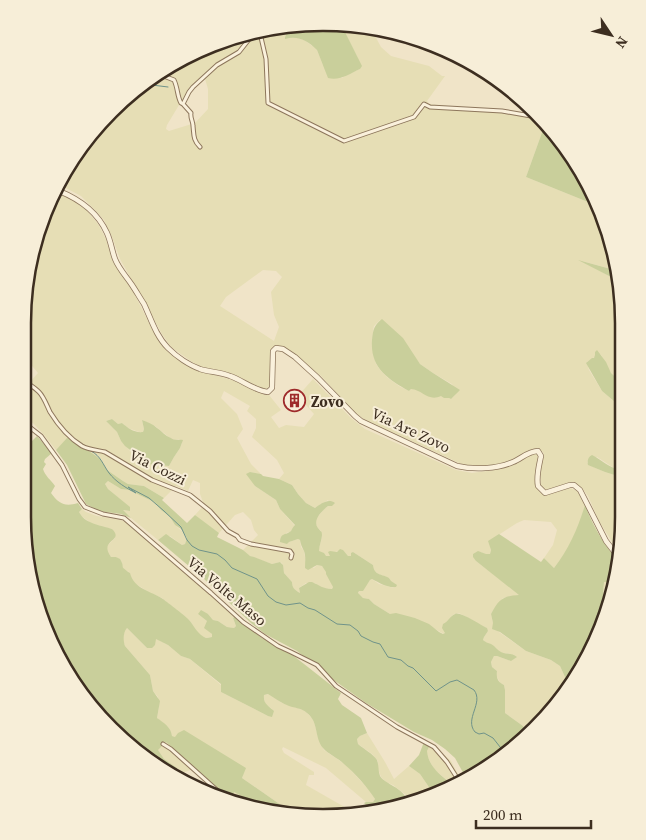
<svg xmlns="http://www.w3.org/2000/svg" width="646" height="840" font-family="'Source Serif 4',serif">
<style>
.farmland{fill:#e6deb5;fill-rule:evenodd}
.green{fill:#c9cf9b}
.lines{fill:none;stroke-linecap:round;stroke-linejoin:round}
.stream{stroke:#6f938a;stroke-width:1}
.minor-casing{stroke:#8d765c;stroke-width:5}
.tertiary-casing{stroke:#8d765c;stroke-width:6}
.minor{stroke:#faf1dc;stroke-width:3}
.tertiary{stroke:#faf1dc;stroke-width:4.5}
.labels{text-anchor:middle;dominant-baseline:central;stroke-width:4;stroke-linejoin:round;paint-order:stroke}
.poi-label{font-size:15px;font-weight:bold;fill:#3d2e20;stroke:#f7eed8;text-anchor:start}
.street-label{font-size:15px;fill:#3d2e20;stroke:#f7eed8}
.rim{fill:none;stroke:#3d2e20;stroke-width:2.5}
</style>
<rect width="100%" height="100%" fill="#f0e4c8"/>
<path class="farmland" d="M265,28H290L286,33L290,38L295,37L304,40L314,47L317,50L323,65L342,78L349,73L360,69L357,56L354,51L343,28H368L374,34L381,47L391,56L429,66L442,76H445L427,101L429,104L474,109L498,110L530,114L544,127L526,177L588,202L592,196L593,197L607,226L618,271L582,261L615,279L620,281L621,382L611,373L601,355L595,352V357L587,362L589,370L602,391L621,407V470L614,468L597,457L587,462L589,465L605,472L621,477V554L612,542L599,521L588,496L582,488L575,484L570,483L552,490L545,491L541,486L540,469L544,456L543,452L538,449L518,458L495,466H468L459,463L418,444L373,425L355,413L321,376L311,368L289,350L279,346L274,347L271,352L270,386L265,390L230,373L204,368L195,364L171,347L162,334L120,259L112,237L104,220L95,210L81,196L62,186L84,140L156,73ZM205,79L208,89V109L195,123L169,131L166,129L167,125L179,105L186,102L191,92ZM263,270L276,271L282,277L271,292L274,315L279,327L274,341L220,306L226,297ZM380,320L414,356L420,364L433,373L452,384L456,394L451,399L449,398L440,395H427L416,389H411L409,391L399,386L388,378L381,371L376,364L372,345L373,331L374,326Z
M59,192L68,196L84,207L98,224L106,239L113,262L134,293L153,331L166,350L176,358L189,366L201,371L239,382L265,395H269L281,410L271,417L279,428L286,425L304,427L314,414L298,396L313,379L351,418L365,429L456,470L472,473L494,470L510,466L535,453L538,454V458L535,472V483L540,492L545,494L570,488L577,491L581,496L585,505L582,516L578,528L566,552L554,568L544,558L553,545L557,530L551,522L524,520L517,523L489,541L491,550L490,554L486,555L481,552L476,561L520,595L503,598L493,611L491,614L493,623L499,632L526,651L551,660L560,666L565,677L572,685L526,731L523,726L505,713V690L504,685L500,683L496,675L497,671L492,667L491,662L494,656H497L511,661L509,653L504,654L498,651L496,648L487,644L483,640L484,637L488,631L485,627L481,626L474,621L459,613L454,614L447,622L445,633L444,634L415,618L390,614L374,604L369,599L363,598L358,594L359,591L363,589L370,580L372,579L379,584L394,588L389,578L378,574L373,569V565L353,552L351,556H348L343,551L334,552L330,556L326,557L318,551L322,538L321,531L317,527L315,522L316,519L324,509L328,506L330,505L328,500L315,508L306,503L298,494L292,485L279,479L284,473L277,460L252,437L256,428V419L247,411L250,406L224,391L221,398L237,414L243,429L237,438L251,464L261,474L250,472L255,486L276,500L280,509L295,526L290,532L286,533L289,542L298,539L300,540L301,547L304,551L306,563L314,568L317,565L322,566L327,572L333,587L332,589L321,588L315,583H306L299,588L300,593L294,589L292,585V582L284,573L282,563L280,562L272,564L247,555L243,550L258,535L254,530L251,520L243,512L235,515L219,533L203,522L195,515L204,505L200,494V483L193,480L188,491L176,486L164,498L144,486L128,484L123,481L107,470L101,460L67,439L56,450L44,435L34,424L23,416V377L30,382L38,373L23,355V304L33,245ZM112,419L118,424L122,423L128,428L139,432H143L144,429L142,420L146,422L155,426L170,438L175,440L179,439L182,443L180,448L174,457L169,466L148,464L132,453L121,441L117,432L106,421Z
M108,481L121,489L129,490L154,502L161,510L170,517L175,525L184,533L187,538L185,544L182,545L170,536L162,537L158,540L131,518L122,510L130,511L123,502L108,489L105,484Z
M82,509L86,512L97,516L120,520L128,523L236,616L233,618L236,626L234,628L227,627L218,621L213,620L208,614H198L207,621L209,631L212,634V637H209L206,638L202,636L196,631L190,621L171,606L162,598L150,593L133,582L129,572L124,570L122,567L121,561L116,557H111L107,551L106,548L109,544L115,538L112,529L92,524L80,515L79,512Z
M604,581H615L612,595H610L608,597L603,594Z
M127,628L147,648L154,643L155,638L168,645L181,656L190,659L221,685V692L268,716L272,709L265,704L264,698V695L269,694L282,703L303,710L307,713L312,718L315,725L318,737L324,750L346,765L371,792L375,799L373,802H366L326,768L283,747L282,749L284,753L314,772V775H309L306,785L355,813L323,817L286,813L288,810L242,778L245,768L172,736L171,732L168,727L157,718L159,707L158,697L153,691L150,675L125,646L123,641L124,630Z
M367,733L385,762L394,779L409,766L420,774L433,793L410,803L406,795L393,785L386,782L381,777L378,769V761L372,754L358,744L357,739L360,736Z
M166,741L196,768L179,774L187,783L173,777L177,772L160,755L157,750Z
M430,745L442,753L451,761L461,780L450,785L449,782L434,769L427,756V751Z
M234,792L238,793L269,810L249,808L233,795Z"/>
<path class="green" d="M290,28H343L362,66L360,69C349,74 340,81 328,78L317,50C308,41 298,35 285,39V37Z
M544,127L573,156L593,197L592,196L588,202L526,177Z
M578,260L618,271L620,281L615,279Z
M382,319L403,338L420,364L433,373L460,390L451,399L449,398H444L441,396C428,402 423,390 411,389L409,391C388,379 370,368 372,340C373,330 374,325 382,319Z
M597,350L606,362L611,373L621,382V407L602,391L586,363L592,358H594L595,355V352Z
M112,419L118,424L122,423C128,428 134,433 143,432L144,429L142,420C147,422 153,424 157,428C162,431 165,436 171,438C175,441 179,439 183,440L180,448L174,457L169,466L148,464L125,446L121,441L117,432L106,421Z
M37,436L52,453L45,459L44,462L46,464L43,469C45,476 51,480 55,486L51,493C59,504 65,507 78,503L82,509L79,512C85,524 100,525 112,529C125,542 98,539 111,557H116L120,559C126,569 118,565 130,573C134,589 151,591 163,599C168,603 186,616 190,621C195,628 198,634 206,638L212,637V634L204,628L207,621L198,614L201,610L208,614L213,620L218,621L227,627L234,628L236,626L233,618L236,616L248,627L262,638L290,653L341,693L338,699L342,705L361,718L367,733L360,736L357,739L358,744C364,749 373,754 377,760C379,765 378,771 380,776C383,781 389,783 393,786C402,791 405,795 410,803L401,807L372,811L364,803L366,802H373L375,799C368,788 355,773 344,764C338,758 328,754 323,748C314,737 319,722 307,713C301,708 295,708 289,706C281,703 275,698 268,694L264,695C263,704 269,706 274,711L272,717L268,716L221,692V684L190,659L181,656L168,645L156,639L155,645L152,648H147L127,628C123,632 123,641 125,646L150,675L153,691L160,701L157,718C164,723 171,727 172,736L175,737L178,733L184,730L246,768L242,778L288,810L286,813L269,810L234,792L233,795L249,808L233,802L166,742L158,750L164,759L177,768V772L173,777L111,730L73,681L75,678L63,667L33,595L23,517V438L30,443Z
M67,438L71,439L96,456L101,460L107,470L123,481L128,484L144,486L164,498L162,500L187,523L195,515L219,533L217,537L243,550L250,556L254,557L272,564L280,562L283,565L284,573L292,582C292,588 295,590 300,593L299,588L309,582H312C319,585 323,589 332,589L333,587L326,574V572L322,566L317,565L308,570L305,568C305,563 306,556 304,551C302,547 301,545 300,540L298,539L289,542L287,544L280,542C281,532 285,536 291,531C292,529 293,527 295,525L280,509L276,500L255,486L246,474L250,472L261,474L263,476L279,479L292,485L298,494L306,503L315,508C321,504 328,498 335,503L332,506H328C322,511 312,520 318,528C321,532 322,531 322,535C322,540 319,545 319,551L324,553L326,556H330L328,552L330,551L337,552L340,549L343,550L348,556H351V553L353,552L373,565C374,576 383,574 389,578L391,581L397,585L396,587C387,588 380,583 372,579L370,580L363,591H359L358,593L363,598L369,599L374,604L390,614L396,613L415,618L429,624L439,632L443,634L445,633L442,628L443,624C448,622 450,616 455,614C460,611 482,626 487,628L488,631L484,637L483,640C485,642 488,643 491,644C495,646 497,650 501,652C507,655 512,652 517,657L511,661L497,656H494L491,662L492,667L497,671C496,678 498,682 504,685L505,690V713L523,726L526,731L490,767L466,778L455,758L445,749L432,740L414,732L366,703L335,681L297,651L265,634L251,623L203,578L158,540L166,534L182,545L185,544L187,538L181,529L175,525L170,517L161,510L154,502L129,490L121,489L108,481L105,484L108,489L130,507V511L123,510L131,518L121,514L99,511L86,504L67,465L56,450Z
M592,455C602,460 609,468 621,470V477L605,472L588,465C587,461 588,457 592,455Z
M585,505C593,526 604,546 620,562L615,581L604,582L603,594L608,597L610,595H612L607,614L572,685L565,677L560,666L551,660L526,651L500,632L492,629L493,623L491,614C499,599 503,596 519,595L476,561L473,557V554L478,551L486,554H490L491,550L488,541L499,534L541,562L544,558L554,568C569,549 578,528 585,505Z
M424,742L430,745L427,751C428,765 439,774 449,782L450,785L433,793L420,774L409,766L419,755Z"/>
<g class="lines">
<path class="stream" d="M144,84L168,87
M91,451C101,456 103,465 109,473C116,482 126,488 136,493L128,487L149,498L164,511L181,527L187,540L192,546L199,550L217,554L225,560L232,568L257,579L268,596L276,602L286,605L300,603L308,608L315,610L337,624L350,625L358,631L361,636L373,642L380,644L388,657L401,660L408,666L413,668L436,691L450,682L457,680L474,690C484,703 464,719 475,732L479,734L484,733L493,738L504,752"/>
<defs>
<path id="minor" d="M257,32L260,33L266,59L268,103L344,141L414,117L424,104L430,107L502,111L531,116L535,118
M156,73L174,80C178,88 177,96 181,103L183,104L189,92L193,87L217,65L239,52L254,33
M183,104L191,113C190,118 193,121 193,126C194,135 193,140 200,147
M23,380C28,384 34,387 39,392C44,397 47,406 50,412C58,425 69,438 82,446C89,450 98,450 105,452L152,480L190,495L210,511L228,531L237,536L240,540L251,544L290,551L292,554L291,558
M23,422L41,436L62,465L79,499L85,507L103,514L124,518L211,593L243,622L278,646L291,652L317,665L336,686L397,727L434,747L447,762L459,781
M163,744L171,749L228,800"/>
<path id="tertiary" d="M59,191C79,199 98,213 107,233C111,242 112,251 115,259C119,269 126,276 132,285C136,291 140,298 144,304C151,319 156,336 168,348C176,356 189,365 200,369C209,372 220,372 230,376C242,380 255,391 268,392L272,388L273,351L276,348L283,349L295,357L318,378L355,416L361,421L457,466C474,470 497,469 513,462C521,459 528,451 538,451L541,456C539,466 536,476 538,486L545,493L570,485H574L580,490L606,541L620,559"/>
</defs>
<use href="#minor" class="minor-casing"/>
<use href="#tertiary" class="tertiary-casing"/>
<use href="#minor" class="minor"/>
<use href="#tertiary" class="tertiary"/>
</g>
<defs>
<symbol id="building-ring" viewBox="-11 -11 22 22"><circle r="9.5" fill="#f7eed8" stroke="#9e2a2b" stroke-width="1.5"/><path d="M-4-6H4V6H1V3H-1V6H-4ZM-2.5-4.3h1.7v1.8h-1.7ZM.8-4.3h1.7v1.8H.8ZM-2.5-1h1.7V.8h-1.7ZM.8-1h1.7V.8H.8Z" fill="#9e2a2b"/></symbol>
</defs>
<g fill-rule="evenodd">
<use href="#building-ring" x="282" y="388" width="25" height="25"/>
</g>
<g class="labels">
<g class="poi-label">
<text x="311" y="401">Zovo</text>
</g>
<g class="street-label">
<text transform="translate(411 430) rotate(25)">Via Are Zovo</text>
<text transform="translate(158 467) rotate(26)">Via Cozzi</text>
<text transform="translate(227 591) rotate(40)">Via Volte Maso</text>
</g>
</g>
<path d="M0 0H646V840H0ZM323 31H323A292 292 0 0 1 615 323V517A292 292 0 0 1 323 809H323A292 292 0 0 1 31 517V323A292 292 0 0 1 323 31Z" fill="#f7eed8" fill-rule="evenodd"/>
<path class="rim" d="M323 31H323A292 292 0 0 1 615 323V517A292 292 0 0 1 323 809H323A292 292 0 0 1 31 517V323A292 292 0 0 1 323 31Z"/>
<g transform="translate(611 35) rotate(125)" stroke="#f7eed8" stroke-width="4" paint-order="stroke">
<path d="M0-4L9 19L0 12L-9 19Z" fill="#3d2e20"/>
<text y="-8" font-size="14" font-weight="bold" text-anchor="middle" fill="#3d2e20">N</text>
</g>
<path d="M476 820v8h115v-8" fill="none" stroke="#3d2e20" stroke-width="2.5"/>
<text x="483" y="820" font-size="15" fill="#3d2e20" stroke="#f7eed8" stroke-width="4" paint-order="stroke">200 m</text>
</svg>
